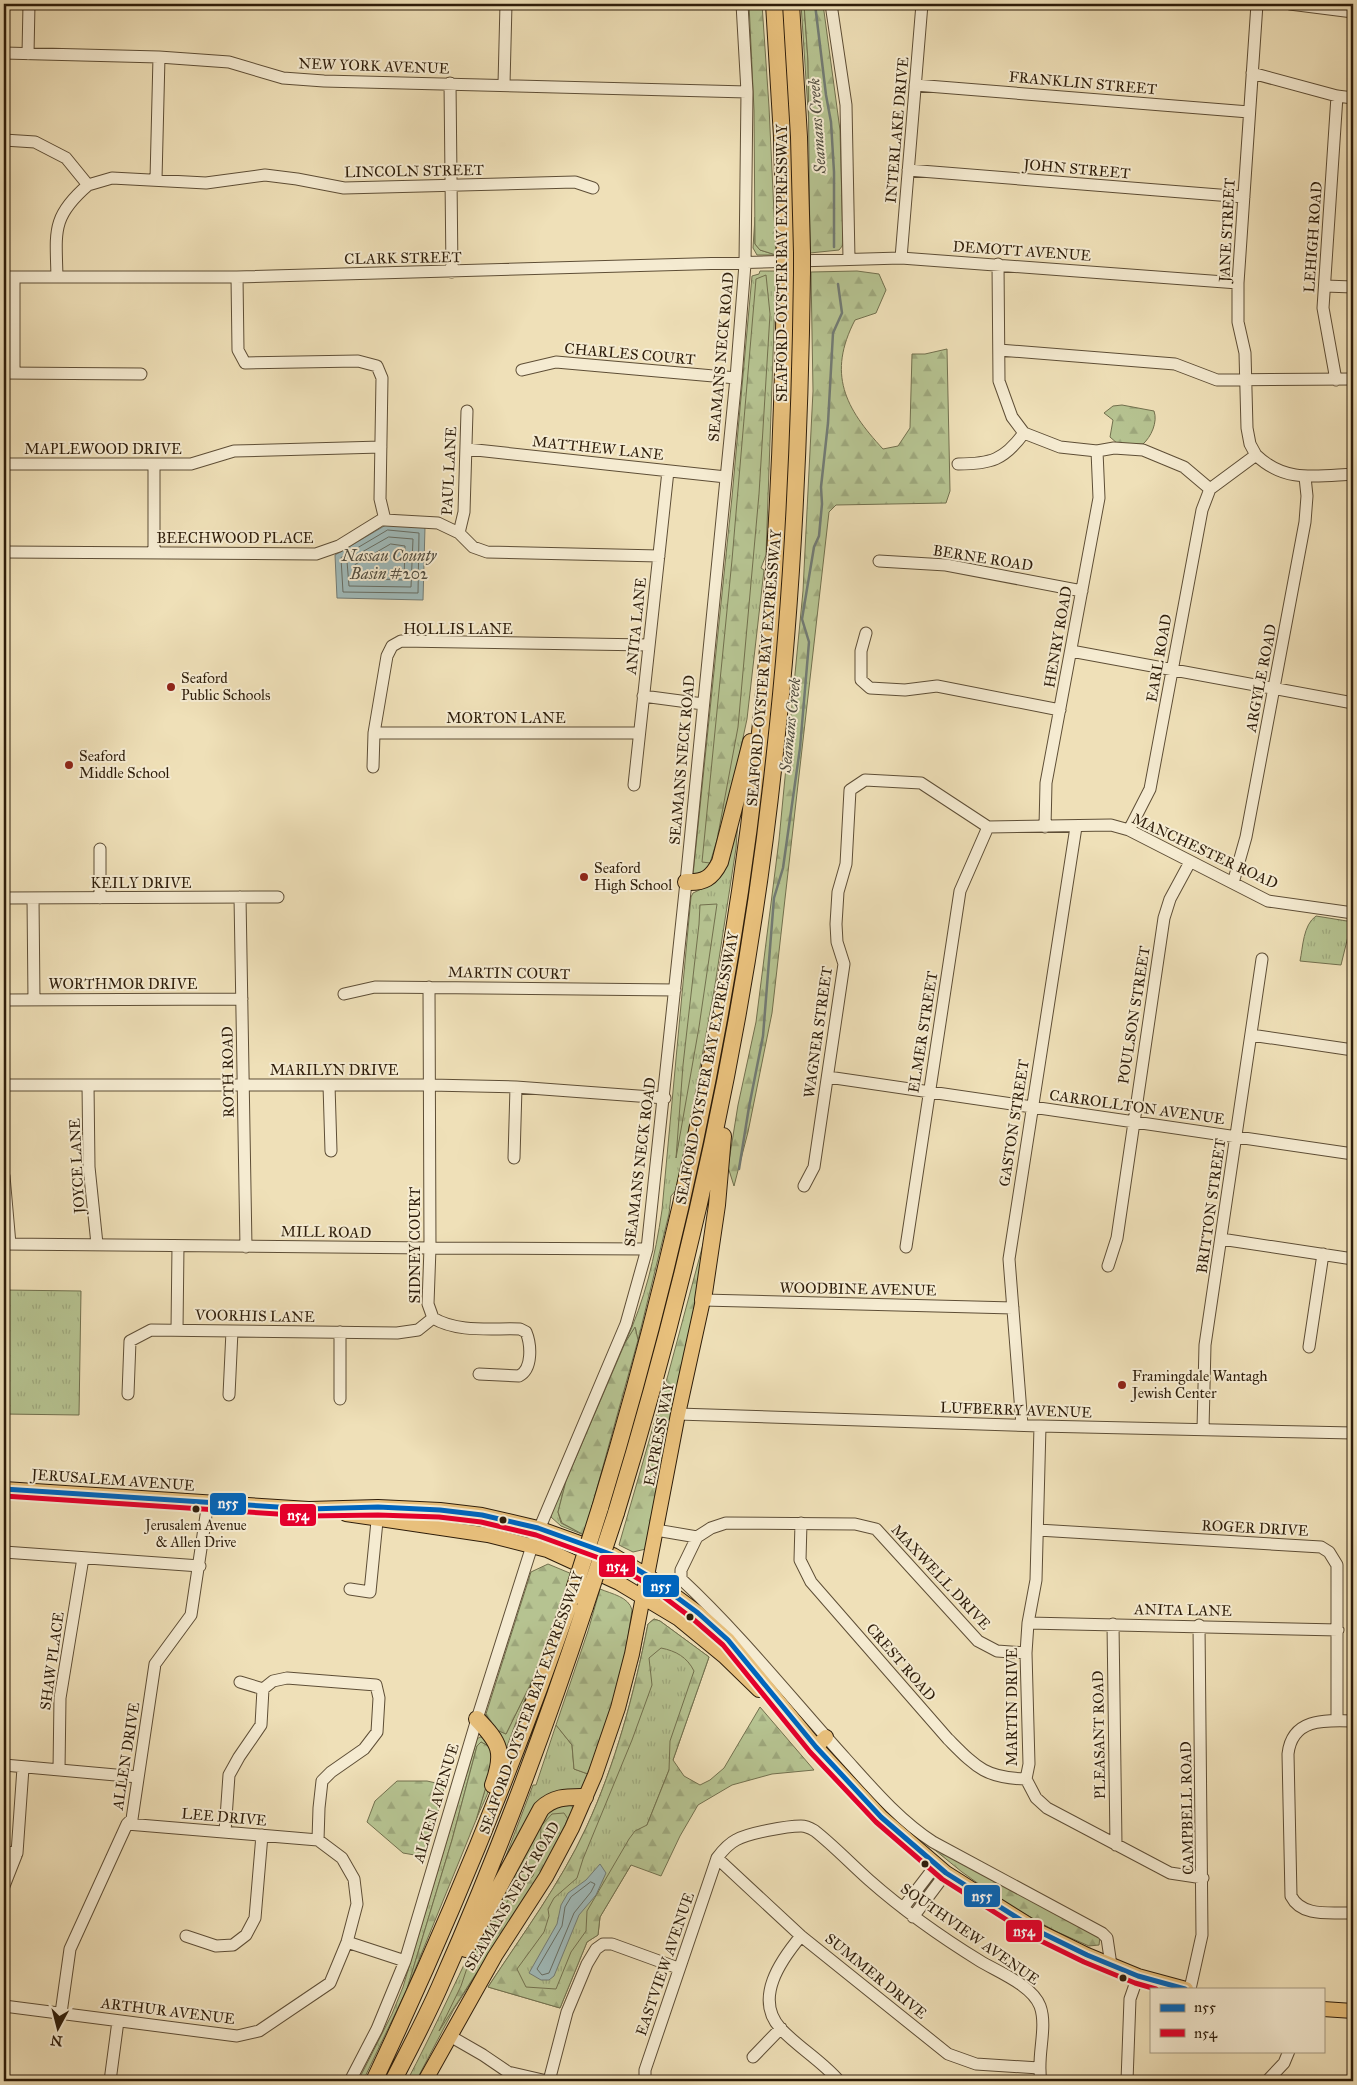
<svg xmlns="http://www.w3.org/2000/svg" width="1357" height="2085" font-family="'IM FELL Great Primer',serif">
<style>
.grass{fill:url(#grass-tufts);stroke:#72704e}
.forest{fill:url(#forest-firs);stroke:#72704e;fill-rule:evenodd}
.water{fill:#9fbaba;stroke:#727b74}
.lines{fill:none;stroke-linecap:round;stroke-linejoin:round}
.shore{stroke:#666c62;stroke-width:1}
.stream{stroke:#727b74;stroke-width:2.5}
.minor-casing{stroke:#5e4e36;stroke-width:13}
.major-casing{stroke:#2e1d0a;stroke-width:16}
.highway-casing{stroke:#2e1d0a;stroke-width:18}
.minor{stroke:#f5ebd1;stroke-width:11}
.major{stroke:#e8c07c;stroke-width:14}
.highway{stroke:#e8c07c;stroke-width:16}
.highway-bridge-casing{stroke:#2e1d0a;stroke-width:18;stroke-linecap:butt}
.highway-bridge{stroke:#e8c07c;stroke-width:16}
.bus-1-casing{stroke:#f5ebd1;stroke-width:9}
.bus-2-casing{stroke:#f5ebd1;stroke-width:9}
.bus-1{stroke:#0065bd;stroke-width:5}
.bus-2{stroke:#e4002b;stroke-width:5}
.poi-dot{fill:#8f2418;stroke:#f5ebd1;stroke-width:2}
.bus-dot{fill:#2e1d0a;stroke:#f5ebd1;stroke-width:2}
.labels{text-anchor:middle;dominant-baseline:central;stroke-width:4;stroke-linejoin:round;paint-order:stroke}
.bus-label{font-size:14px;fill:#2e1d0a;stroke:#f5ebd1}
.street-label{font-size:15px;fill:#2e1d0a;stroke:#f5ebd1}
.poi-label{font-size:15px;fill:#2e1d0a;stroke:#f5ebd1;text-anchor:start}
.water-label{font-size:16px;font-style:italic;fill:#504c3f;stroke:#f5ebd1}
.line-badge{stroke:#f5ebd1;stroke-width:2}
.badge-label{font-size:14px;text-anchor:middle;font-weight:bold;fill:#fff}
</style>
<defs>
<pattern id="grass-tufts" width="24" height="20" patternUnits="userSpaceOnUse" patternTransform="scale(1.25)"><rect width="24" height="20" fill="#b6c391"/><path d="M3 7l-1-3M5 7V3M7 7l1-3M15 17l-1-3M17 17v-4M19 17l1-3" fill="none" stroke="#9da77c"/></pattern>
<pattern id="forest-firs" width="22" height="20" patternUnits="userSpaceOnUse" patternTransform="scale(1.25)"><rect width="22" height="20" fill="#b6c391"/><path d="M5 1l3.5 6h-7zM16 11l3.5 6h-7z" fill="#9da77c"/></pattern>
</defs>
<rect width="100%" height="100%" fill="#efe0b8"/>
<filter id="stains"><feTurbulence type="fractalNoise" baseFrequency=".004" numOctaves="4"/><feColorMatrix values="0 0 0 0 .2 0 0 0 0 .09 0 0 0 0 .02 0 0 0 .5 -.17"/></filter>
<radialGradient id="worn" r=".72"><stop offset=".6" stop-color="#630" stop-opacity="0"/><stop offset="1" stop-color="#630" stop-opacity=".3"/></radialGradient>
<path class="grass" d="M801,4H804L808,61L810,140Z
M755,217V244L760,250L776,255H757L753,248Z
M760,271H776L766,555L761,568L764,570L747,719L715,869L693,875L732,497L752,276L759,274Z
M738,820L736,848L715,985L678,1188L671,1196L669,1214L638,1340L635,1328L625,1343C645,1300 655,1257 662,1210L691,897L693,893L710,885Z
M1316,916L1347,921L1351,924L1341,965L1300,961C1303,947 1303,925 1316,916Z
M4,1290L81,1291L79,1415L4,1414Z
M566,1481L558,1512L561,1523L584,1535L561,1526L551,1517L553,1507Z
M654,1619L660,1621L709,1657L673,1760L631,1865L600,1917L598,1935L587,1942L560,2008L488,1987C522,1935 560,1884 586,1828C616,1763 634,1694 648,1624Z
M531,1683L504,1754L485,1719L486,1714L494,1728L506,1734Z
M556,1725L572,1745L574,1769L588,1774L583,1789L554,1794L501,1869L533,1785H536Z
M480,1737H486C510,1757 485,1797 476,1820L494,1760L490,1747L481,1742L477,1746L452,1840L407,1989L363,2081H358L392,2014L403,1987L477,1739Z
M571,1803L573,1809L543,1870L454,2009L416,2081H407C456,1989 493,1889 554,1805Z"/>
<path class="forest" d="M749,4H762L769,107L776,255L760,250L755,244L754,110Z
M804,4H823L840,130L843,245L839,250L810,253L808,61Z
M857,271L879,274L886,290L876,313L855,320C827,374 845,408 883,449L898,446L910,428L912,354H925L947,349L950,491L946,503L836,505L829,512L772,1013L748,1132L734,1186L728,1167L738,1105L756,1022L779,840L803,591L813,391L811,272Z
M766,275L770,314L759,494L738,727L717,840L710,863L702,862L732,560L756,279Z
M1122,405L1154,411C1158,422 1151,437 1143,444H1118L1110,437L1113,420L1104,413L1113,406Z
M717,904L699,1027L676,1158L683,1065L699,924L700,905Z
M705,1237L710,1239L646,1549L633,1552L619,1545L668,1375Z
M635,1327L638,1340L584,1535L562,1523L558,1512L566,1481L625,1343Z
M548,1564L572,1574L531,1683L506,1734L494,1729L486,1714L531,1572Z
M600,1589C612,1594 629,1597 632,1610L625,1658L613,1703L588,1774L574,1769L572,1745L556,1725L588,1631Z
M654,1619L660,1621L709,1657L673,1760L684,1776L700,1785L710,1780L724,1768L760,1707L814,1770L772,1774L732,1785L698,1805L680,1836L661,1876L631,1865L600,1917L598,1935L587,1942L560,2008L488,1987C522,1935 560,1884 586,1828C616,1763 634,1694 648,1624ZM661,1648C676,1651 687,1657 694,1671L670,1741L669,1770L647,1825L635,1831L629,1839L587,1911L586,1931L571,1952L556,1989L526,1987L517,1969L544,1932L549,1916L548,1909L554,1898L577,1878L583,1859L632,1740L652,1685L649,1658Z
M481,1742L490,1747L494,1760L476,1820L407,1989L452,1840L477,1746Z
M397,1781H427L445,1785L426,1857L403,1853L367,1822L375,1801Z
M564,1813L568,1819L543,1870L439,2031L461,1986L467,1968L510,1897L533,1876L540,1852L541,1826L552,1814Z
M915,1834L1100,1937L1099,1945L1089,1946L1055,1931L1004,1902L962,1872Z"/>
<path class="water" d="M386,525L425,527L423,600L337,598L335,555Z
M600,1864L606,1873L596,1895L579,1915L554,1976L549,1980H541L529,1973L557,1924L561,1905L568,1893L586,1880Z"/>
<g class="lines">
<path class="shore" d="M388,530L419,533L418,593L343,592L341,558Z
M389,537L413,539L411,587L349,586L347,561Z
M391,544L405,546L404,580L356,578L355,565Z
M591,1882L595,1884L591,1892L574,1913L549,1973L542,1975L537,1969L562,1926L565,1907L571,1897Z"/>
<path class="stream" d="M815,4L826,95L831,122L834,172V247
M739,1169L749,1107L763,1036L774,898L783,868L800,748L809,642L802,619L814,547L819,536L822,504L821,487L828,423L833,333L842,313L838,284"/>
<defs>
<path id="minor" d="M831,4L846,105L849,259
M1290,4L1353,12
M4,53L159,57L229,62L283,78L324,81L747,92
M28,54L29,4
M1252,73L1337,96L1353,98
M450,83L452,272
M504,84L506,4
M915,85L1249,112
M4,140L35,142L66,158L88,185L112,178L206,183L265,175L297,179L344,188L575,182L593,188
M908,170L1244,197
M156,179L159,57
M901,258L922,4
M998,264L999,381L1012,417L1024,433L1060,447L1097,451L1114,448L1143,450L1184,467L1210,489
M4,277H237L901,258L1238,283
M57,277C56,232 51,217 88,185
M237,277L238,350L245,363L358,361L377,366L382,378L380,499L385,520
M1325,286L1353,287
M999,350L1175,364L1217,380L1353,379
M522,370L556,362L736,378
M4,373L141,374
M14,373V277
M1336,380L1323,308L1337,96
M467,449L726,477
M1256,455L1250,444L1247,428L1245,353L1238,322V283L1257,4
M4,464H191L234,451L381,447
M958,464C991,464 1004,460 1024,433
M1210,489L1256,455C1285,483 1316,476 1353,474
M459,533L464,512L467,411
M4,552L316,554L339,546L381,520H385L438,523L459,533L473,547L487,552L659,556
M154,553V465
M879,561L946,565L1082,591
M866,633L861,651V680L870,688L905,690L937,686L1060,710
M1071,651L1353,703
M643,696L703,704
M374,733H639
M373,767L374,733L387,656L392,646L401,641L648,645
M634,785L668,471
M1045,827L1046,783L1099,498L1097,451
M1129,830L1150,789L1202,510L1210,489
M100,849V898
M1233,883L1246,837L1305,522L1307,496L1305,477
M240,897L246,1247
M4,898L278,897
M33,898L34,1000
M429,987L430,1248L428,1304L433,1318C458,1333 492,1328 520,1329L526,1332C531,1344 533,1369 519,1376L479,1374
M344,994L375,987L675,990
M4,1000L242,999
M1251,1035L1353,1050
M828,1077L1353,1154
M4,1085H430L516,1087L665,1098
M88,1085L89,1167L97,1244
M329,1085L331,1151
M514,1158L516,1087
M4,1176L10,1244
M804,1186L814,1167L844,964L837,942L836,924L838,892L846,864L850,790L865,780L921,783L988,827L1111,825L1129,830L1268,901L1353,913
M1221,1239L1353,1259
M4,1244L430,1248L647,1249
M906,1247L960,891L988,827
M1108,1266L1117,1238L1164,918L1170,899L1190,862
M703,1300L1013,1308
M177,1330L178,1246
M1309,1347L1323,1254
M128,1394L130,1341L151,1330L397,1333L418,1330L433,1318
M229,1395L232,1331
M340,1399V1332
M678,1414L1040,1426L1353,1433
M1022,1425L1009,1259L1076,827
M1040,1426L1036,1580L1028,1623L1026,1653L1029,1764L1026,1779L1036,1798L1047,1808L1170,1873L1203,1878
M1203,1429L1205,1345L1262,959
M801,1523L800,1560L811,1582L948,1739C976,1767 985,1778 1026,1779
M656,1530L697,1537L711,1528L726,1523L855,1524L876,1529L978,1641L997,1651L1026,1653
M1038,1530L1321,1547L1329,1552L1337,1565V1721
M697,1537L681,1570V1579C740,1634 791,1698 845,1758C872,1788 899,1820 933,1842L1102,1933L1107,1938L1111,1965
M4,1552L200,1566
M350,1589L370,1592L378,1511
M1028,1623L1338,1630
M1113,1624L1116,1845
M240,1682L263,1689
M1353,1721C1325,1720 1292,1718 1288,1754L1291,1896C1302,1918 1332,1912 1353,1913
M4,1765L138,1777
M59,1770L60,1698L83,1558
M127,1824L318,1840
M225,1832L229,1775L239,1757L261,1725L263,1689L273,1681L287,1678L376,1685L379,1698L377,1732L364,1749L331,1772L322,1781L319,1808L318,1840
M4,1852L17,1853
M717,1858L801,1936L948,2054L976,2064L1039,2068
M4,1886L17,1853L23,1768
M903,1908L936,1865
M913,1917L946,1873
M186,1936L216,1946L233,1945L246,1935L255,1918L262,1835
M801,1936C781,1960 753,1999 781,2029C799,2048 822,2061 839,2081
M347,1942L405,1961
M1190,1989L1202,1935L1199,1625
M4,2006L237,2036L259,2031L330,1983L347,1942L357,1904L354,1879L342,1858L318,1840
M61,2013L70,1949L127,1824L132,1819L155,1664L191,1615L208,1502
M450,2036L483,2055L508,2072L547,2081
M753,2057L781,2028
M110,2081L118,2021
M350,2081L377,2029L405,1961L477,1719L532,1546L626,1324L647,1249L686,882L736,378L745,264L747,92L742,4
M549,2081L567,2012L587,1964L596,1949L603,1944H612L678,1968
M645,2081V2070L717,1858C723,1850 728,1844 736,1840C748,1833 787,1826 801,1826C807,1826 810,1828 815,1831C834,1846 851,1864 869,1880C903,1910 941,1937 980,1961C998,1972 1032,1985 1040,2006C1048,2028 1036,2057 1041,2081
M1127,2081L1130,1999L1138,1976
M1267,2081L1284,2063L1289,2051"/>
<path id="major" d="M4,1489L309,1509L378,1507L440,1510L482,1515L538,1528L613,1555L648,1576L698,1613L728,1640L816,1747L881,1817L946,1873L1040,1932L1087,1955L1138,1976L1186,1989
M346,1514L488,1535L547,1550L619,1583L679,1619L724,1656L759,1690
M816,1747L826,1737
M1323,2009L1353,2011
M425,2081L495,1956L546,1877L572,1828L595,1775L618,1708L632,1654L678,1414L703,1300"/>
<path id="highway" d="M774,4L782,137L785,254
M791,4L799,137L802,253
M686,882C704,883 712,878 720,862L751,742
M703,1300L717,1205L723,1136
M600,1508C675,1261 730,1008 758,751C776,592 783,433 785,273
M616,1513C692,1265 748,1010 775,752C793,593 800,433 802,272
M477,1719C500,1743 505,1752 493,1785
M466,1949L541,1809C554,1796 568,1797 585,1797
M374,2081C448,1924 514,1764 571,1599
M393,2081C409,2050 426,2018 440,1986C495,1862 543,1735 585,1607"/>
</defs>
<use href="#minor" class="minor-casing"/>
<use href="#major" class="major-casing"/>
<use href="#highway" class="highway-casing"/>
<use href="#minor" class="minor"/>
<use href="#major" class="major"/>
<use href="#highway" class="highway"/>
<defs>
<path id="highway-bridge" d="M802,272V253
M785,273V254
M571,1599L600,1508
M585,1607L616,1513"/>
</defs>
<use href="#highway-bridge" class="highway-bridge-casing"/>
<use href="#highway-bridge" class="highway-bridge"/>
<defs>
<path id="bus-1" d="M4,1489L309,1509L378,1507L440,1510L482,1515L538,1528L613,1555L648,1576L698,1613L728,1640L816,1747L881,1817L946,1873L1040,1932L1087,1955L1138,1976L1185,1989"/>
<path id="bus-2" d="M4,1496L309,1516L378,1515L439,1517L481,1522L536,1535L610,1562L644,1582L693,1619L723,1645L810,1752L876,1822L942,1879L1037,1939L1084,1962L1135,1983L1156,1989"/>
</defs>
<use href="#bus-1" class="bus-1-casing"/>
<use href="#bus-2" class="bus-2-casing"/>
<use href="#bus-1" class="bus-1"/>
<use href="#bus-2" class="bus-2"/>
</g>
<g class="poi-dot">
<circle cx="171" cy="687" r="5"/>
<circle cx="69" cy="765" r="5"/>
<circle cx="584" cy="877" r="5"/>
<circle cx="1122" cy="1385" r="5"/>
</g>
<g class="bus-dot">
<circle cx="196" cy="1509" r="4.5"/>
<circle cx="503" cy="1520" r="4.5"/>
<circle cx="690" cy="1617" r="4.5"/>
<circle cx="925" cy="1864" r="4.5"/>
<circle cx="1123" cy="1978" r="4.5"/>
</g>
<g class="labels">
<g class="bus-label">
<text x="196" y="1525">Jerusalem Avenue<tspan x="196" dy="17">&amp; Allen Drive</tspan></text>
</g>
<g class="street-label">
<text transform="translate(374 66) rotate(2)">NEW YORK AVENUE</text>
<text transform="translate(1083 83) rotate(5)">FRANKLIN STREET</text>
<text transform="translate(897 130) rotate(-85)">INTERLAKE DRIVE</text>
<text transform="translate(1077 169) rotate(5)">JOHN STREET</text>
<text transform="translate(414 171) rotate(-1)">LINCOLN STREET</text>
<text transform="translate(1227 230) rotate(-87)">JANE STREET</text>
<text transform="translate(1313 237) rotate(-86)">LEHIGH ROAD</text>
<text transform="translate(1022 251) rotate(4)">DEMOTT AVENUE</text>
<text transform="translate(403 258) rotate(-1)">CLARK STREET</text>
<text transform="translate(782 263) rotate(-90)">SEAFORD-OYSTER BAY EXPRESSWAY</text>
<text transform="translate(630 354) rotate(5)">CHARLES COURT</text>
<text transform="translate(721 357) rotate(-85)">SEAMANS NECK ROAD</text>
<text transform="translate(598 448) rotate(6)">MATTHEW LANE</text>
<text x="103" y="449">MAPLEWOOD DRIVE</text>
<text transform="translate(449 471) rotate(-87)">PAUL LANE</text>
<text x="235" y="538">BEECHWOOD PLACE</text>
<text transform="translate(983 558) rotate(9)">BERNE ROAD</text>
<text transform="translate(636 626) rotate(-84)">ANITA LANE</text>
<text x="458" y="629">HOLLIS LANE</text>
<text transform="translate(1058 637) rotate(-80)">HENRY ROAD</text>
<text transform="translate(1159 658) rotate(-80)">EARL ROAD</text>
<text transform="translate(764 668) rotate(-85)">SEAFORD-OYSTER BAY EXPRESSWAY</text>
<text transform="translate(1261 678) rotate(-79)">ARGYLE ROAD</text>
<text x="506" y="718">MORTON LANE</text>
<text transform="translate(682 760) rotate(-85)">SEAMANS NECK ROAD</text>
<text transform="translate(1205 851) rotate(25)">MANCHESTER ROAD</text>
<text x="141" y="883">KEILY DRIVE</text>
<text transform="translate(509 973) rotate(1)">MARTIN COURT</text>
<text x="123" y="984">WORTHMOR DRIVE</text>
<text transform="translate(1134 1015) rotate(-81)">POULSON STREET</text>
<text transform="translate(818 1032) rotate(-82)">WAGNER STREET</text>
<text transform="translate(923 1032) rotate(-81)">ELMER STREET</text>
<text transform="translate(707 1068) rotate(-79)">SEAFORD-OYSTER BAY EXPRESSWAY</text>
<text x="334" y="1070">MARILYN DRIVE</text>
<text transform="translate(228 1072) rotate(-91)">ROTH ROAD</text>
<text transform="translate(1137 1107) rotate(8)">CARROLLTON AVENUE</text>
<text transform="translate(1014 1123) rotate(-81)">GASTON STREET</text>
<text transform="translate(640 1162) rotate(-83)">SEAMANS NECK ROAD</text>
<text transform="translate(77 1166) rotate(-93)">JOYCE LANE</text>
<text transform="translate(1211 1206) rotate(-82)">BRITTON STREET</text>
<text transform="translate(326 1232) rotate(1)">MILL ROAD</text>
<text transform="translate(415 1245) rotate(-90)">SIDNEY COURT</text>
<text transform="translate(858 1289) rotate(1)">WOODBINE AVENUE</text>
<text transform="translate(255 1316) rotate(1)">VOORHIS LANE</text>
<text transform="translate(1016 1410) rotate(2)">LUFBERRY AVENUE</text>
<text transform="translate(659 1434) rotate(-79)">EXPRESS WAY</text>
<text transform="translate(113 1480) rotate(4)">JERUSALEM AVENUE</text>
<text transform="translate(1255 1528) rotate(3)">ROGER DRIVE</text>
<text transform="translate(941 1577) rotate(47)">MAXWELL DRIVE</text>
<text transform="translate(1183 1610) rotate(1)">ANITA LANE</text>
<text transform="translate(52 1661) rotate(-82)">SHAW PLACE</text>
<text transform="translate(901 1662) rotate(49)">CREST ROAD</text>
<text transform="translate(531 1703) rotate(-70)">SEAFORD-OYSTER BAY EXPRESSWAY</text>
<text transform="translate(1012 1707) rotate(-90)">MARTIN DRIVE</text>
<text transform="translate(1099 1735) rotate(-91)">PLEASANT ROAD</text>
<text transform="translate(126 1756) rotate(-81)">ALLEN DRIVE</text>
<text transform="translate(436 1803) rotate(-73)">ALKEN AVENUE</text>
<text transform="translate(1187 1808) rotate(-91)">CAMPBELL ROAD</text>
<text transform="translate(224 1817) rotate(5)">LEE DRIVE</text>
<text transform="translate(512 1896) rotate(-59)">SEAMANS NECK ROAD</text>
<text transform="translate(970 1934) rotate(35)">SOUTHVIEW AVENUE</text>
<text transform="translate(665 1964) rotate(-71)">EASTVIEW AVENUE</text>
<text transform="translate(876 1976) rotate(39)">SUMMER DRIVE</text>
<text transform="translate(168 2011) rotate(7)">ARTHUR AVENUE</text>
</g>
<g class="poi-label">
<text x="181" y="678">Seaford<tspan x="181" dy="17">Public Schools</tspan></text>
<text x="79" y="756">Seaford<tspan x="79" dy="17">Middle School</tspan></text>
<text x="594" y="868">Seaford<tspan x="594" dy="17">High School</tspan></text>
<text x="1132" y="1376">Framingdale Wantagh<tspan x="1132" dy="17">Jewish Center</tspan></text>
</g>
<g class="water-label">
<text transform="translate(817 126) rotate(-94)">Seamans Creek</text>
<text x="389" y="555">Nassau County<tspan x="389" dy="18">Basin #202</tspan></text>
<text transform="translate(790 725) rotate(-84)">Seamans Creek</text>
</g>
</g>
<g class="line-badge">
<rect x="209" y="1492" width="38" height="24" rx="5" fill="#0065bd"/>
<rect x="279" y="1503" width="38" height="24" rx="5" fill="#e4002b"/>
<rect x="598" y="1554" width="38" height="24" rx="5" fill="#e4002b"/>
<rect x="642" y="1574" width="38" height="24" rx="5" fill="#0065bd"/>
<rect x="963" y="1884" width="38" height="24" rx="5" fill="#0065bd"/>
<rect x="1005" y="1919" width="38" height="24" rx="5" fill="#e4002b"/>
</g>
<g class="badge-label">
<text x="228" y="1508">n55</text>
<text x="298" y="1520">n54</text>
<text x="617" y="1571">n54</text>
<text x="661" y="1591">n55</text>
<text x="982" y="1901">n55</text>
<text x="1024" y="1936">n54</text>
</g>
<rect width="1357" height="2085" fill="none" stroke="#efe0b8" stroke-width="20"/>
<rect x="5" y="5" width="1347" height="2075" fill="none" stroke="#2e1d0a" stroke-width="2.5"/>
<rect x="10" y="10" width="1337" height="2065" fill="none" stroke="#2e1d0a"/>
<rect x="1150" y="1988" width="175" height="65" fill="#f5ebd1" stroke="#a59981"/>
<rect x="1160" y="2004" width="25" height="8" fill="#0065bd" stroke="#a59981"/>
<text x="1194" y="2012" font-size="15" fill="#2e1d0a">n55</text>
<rect x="1160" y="2029" width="25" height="8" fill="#e4002b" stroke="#a59981"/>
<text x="1194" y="2038" font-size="15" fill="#2e1d0a">n54</text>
<g transform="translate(58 2028) rotate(187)" stroke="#f5ebd1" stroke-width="4" paint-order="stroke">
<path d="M0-4L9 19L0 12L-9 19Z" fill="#2e1d0a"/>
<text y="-8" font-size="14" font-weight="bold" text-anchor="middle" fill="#2e1d0a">N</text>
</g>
<rect width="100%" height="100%" filter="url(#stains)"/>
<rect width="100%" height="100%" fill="url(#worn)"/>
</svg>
